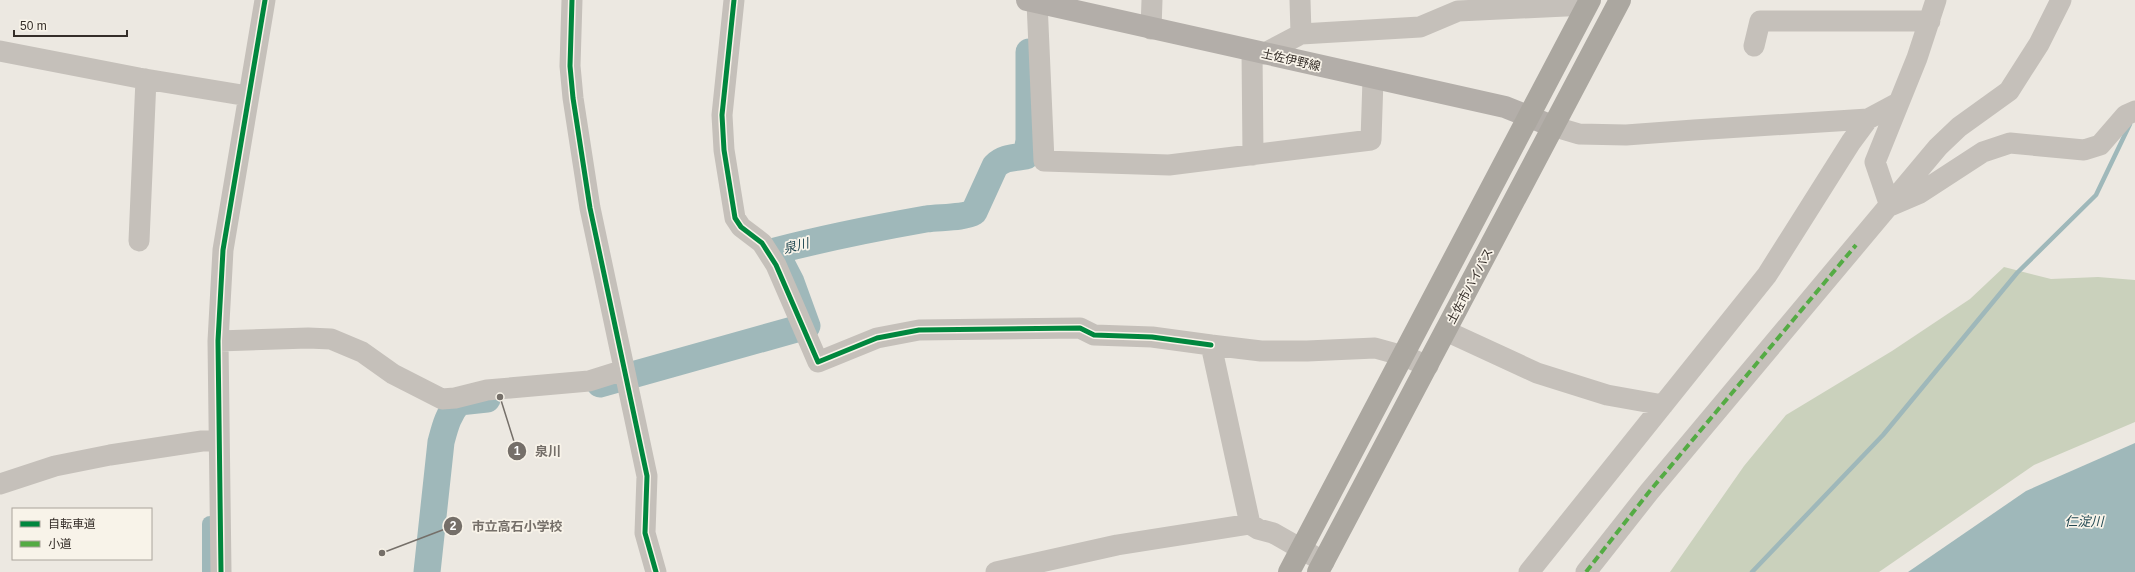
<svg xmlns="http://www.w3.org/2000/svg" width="2135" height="572" font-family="Arial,'Noto Sans JP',sans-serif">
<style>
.green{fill:#cad1bc}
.water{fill:#9fb8ba}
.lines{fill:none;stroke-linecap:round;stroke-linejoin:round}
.stream{stroke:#9fb8ba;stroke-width:4.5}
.canal{stroke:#9fb8ba;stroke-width:16}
.river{stroke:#9fb8ba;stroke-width:27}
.minor{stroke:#c5c0ba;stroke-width:21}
.major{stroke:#b3aea9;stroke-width:22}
.highway{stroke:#aba7a0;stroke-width:22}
.quiet{stroke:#54ab44;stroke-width:4;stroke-dasharray:8 4;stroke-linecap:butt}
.cycleway-casing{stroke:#f8f3e9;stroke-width:8}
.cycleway{stroke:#00873e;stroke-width:5}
.labels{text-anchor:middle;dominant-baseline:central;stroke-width:3.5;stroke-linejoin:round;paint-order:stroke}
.street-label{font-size:12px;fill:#352e29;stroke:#f8f3e9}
.water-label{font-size:13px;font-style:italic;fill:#224953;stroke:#f8f3e9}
.leader{fill:none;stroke:#756f69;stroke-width:1.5}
.callout-dot{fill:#756f69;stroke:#f8f3e9;stroke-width:1.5}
.mark-label{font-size:12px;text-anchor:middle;font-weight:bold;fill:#fff}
.callout-label{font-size:13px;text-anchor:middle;font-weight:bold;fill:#756f69;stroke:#f8f3e9;stroke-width:3.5;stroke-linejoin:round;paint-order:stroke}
</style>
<rect width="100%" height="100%" fill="#ece8e1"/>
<path class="green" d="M2004,267L2051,279L2098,277L2135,280V422L2034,465L1879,572H1670L1744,466L1786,415L1892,351L1970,299Z"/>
<path class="water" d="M2135,443V572H1908L2026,491Z"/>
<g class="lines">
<path class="stream" d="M1752,572L1883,435L2017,273L2096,195L2130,124"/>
<path class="canal" d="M210,524V572"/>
<path class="river" d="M600,384L807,326L791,282L775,251C825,238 875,228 926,219C940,217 964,218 974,212L995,166C1004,157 1014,158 1026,156L1029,141V52
M427,572L441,442C445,427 448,414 459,402L487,399"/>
<path class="minor" d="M572,0L570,66L573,98L590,208L647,476L645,533L656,572
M734,0L722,115L724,150L735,218L741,227L762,243L776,265L818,362L877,338L919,330L1080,328L1094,335L1152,337L1211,345
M1300,0L1301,34
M1037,2L1044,161L1169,165L1371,140L1373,79
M1151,29L1152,0
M1754,46L1760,21H1930
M0,51L139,78L248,96
M1252,51L1253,155
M1263,54L1301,34L1420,27L1458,11L1587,5
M1552,126L1579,134L1626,135L1694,130L1868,119L1896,104
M1892,205L1920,193L1983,152L2010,143L2084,150L2100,145L2126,115L2135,111
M1890,206L1875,162L1917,58L1936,0
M139,241L146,79
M1446,331L1537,373L1607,395L1663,405
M218,341L308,338L331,339L362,352L393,374L442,399L455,398L487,390L589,381L624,370
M0,484L55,466L110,455L202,441H219
M1250,524L1211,345L1261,351H1307L1375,348L1404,356L1428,366
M221,572L218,341L223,250L265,0
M996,572L1117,545L1250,524L1258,529L1273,533L1324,562
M1529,572L1767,275L1851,142L1868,119
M1586,572L1649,492L1938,147L1959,127L2009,91L2039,44L2061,0"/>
<path class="major" d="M1027,0L1505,107L1552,126"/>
<path class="highway" d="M1289,572L1590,0
M1318,572L1620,0"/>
<path class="quiet" d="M1586,572L1649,492L1856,245"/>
<defs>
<path id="cycleway" d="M572,0L570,66L573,98L590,208L647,476L645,533L656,572
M734,0L722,115L724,150L735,218L741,227L762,243L776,265L818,362L877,338L919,330L1080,328L1094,335L1152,337L1211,345
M221,572L218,341L223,250L265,0"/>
</defs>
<use href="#cycleway" class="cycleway-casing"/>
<use href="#cycleway" class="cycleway"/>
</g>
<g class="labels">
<g class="street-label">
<text transform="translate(1291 60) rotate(13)">土佐伊野線</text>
<text transform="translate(1470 286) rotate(-62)">土佐市バイパス</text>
</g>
<g class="water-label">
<text transform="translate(796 246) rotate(-14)">泉川</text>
<text x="2084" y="521">仁淀川</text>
</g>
</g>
<path class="leader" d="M500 397L517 451M382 553L453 526"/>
<g class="callout-dot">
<circle cx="500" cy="397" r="4"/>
<circle cx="382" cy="553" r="4"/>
<circle cx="517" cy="451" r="10"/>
<circle cx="453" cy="526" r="10"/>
</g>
<g class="mark-label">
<text x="517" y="455">1</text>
<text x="453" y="530">2</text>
</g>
<g class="callout-label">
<text x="548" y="456">泉川</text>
<text x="517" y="531">市立高石小学校</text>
</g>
<rect x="12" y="508" width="140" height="52" fill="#f8f3e9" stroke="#aaa49c"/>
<rect x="20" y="521" width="20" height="6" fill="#00873e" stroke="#aaa49c"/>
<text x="48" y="528" font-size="12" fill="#352e29">自転車道</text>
<rect x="20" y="541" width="20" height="6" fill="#54ab44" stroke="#aaa49c"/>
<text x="48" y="548" font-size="12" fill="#352e29">小道</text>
<path d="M14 30v6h113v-6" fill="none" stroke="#352e29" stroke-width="2"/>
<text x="20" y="30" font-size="12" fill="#352e29" stroke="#f8f3e9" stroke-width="3" paint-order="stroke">50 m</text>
</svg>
